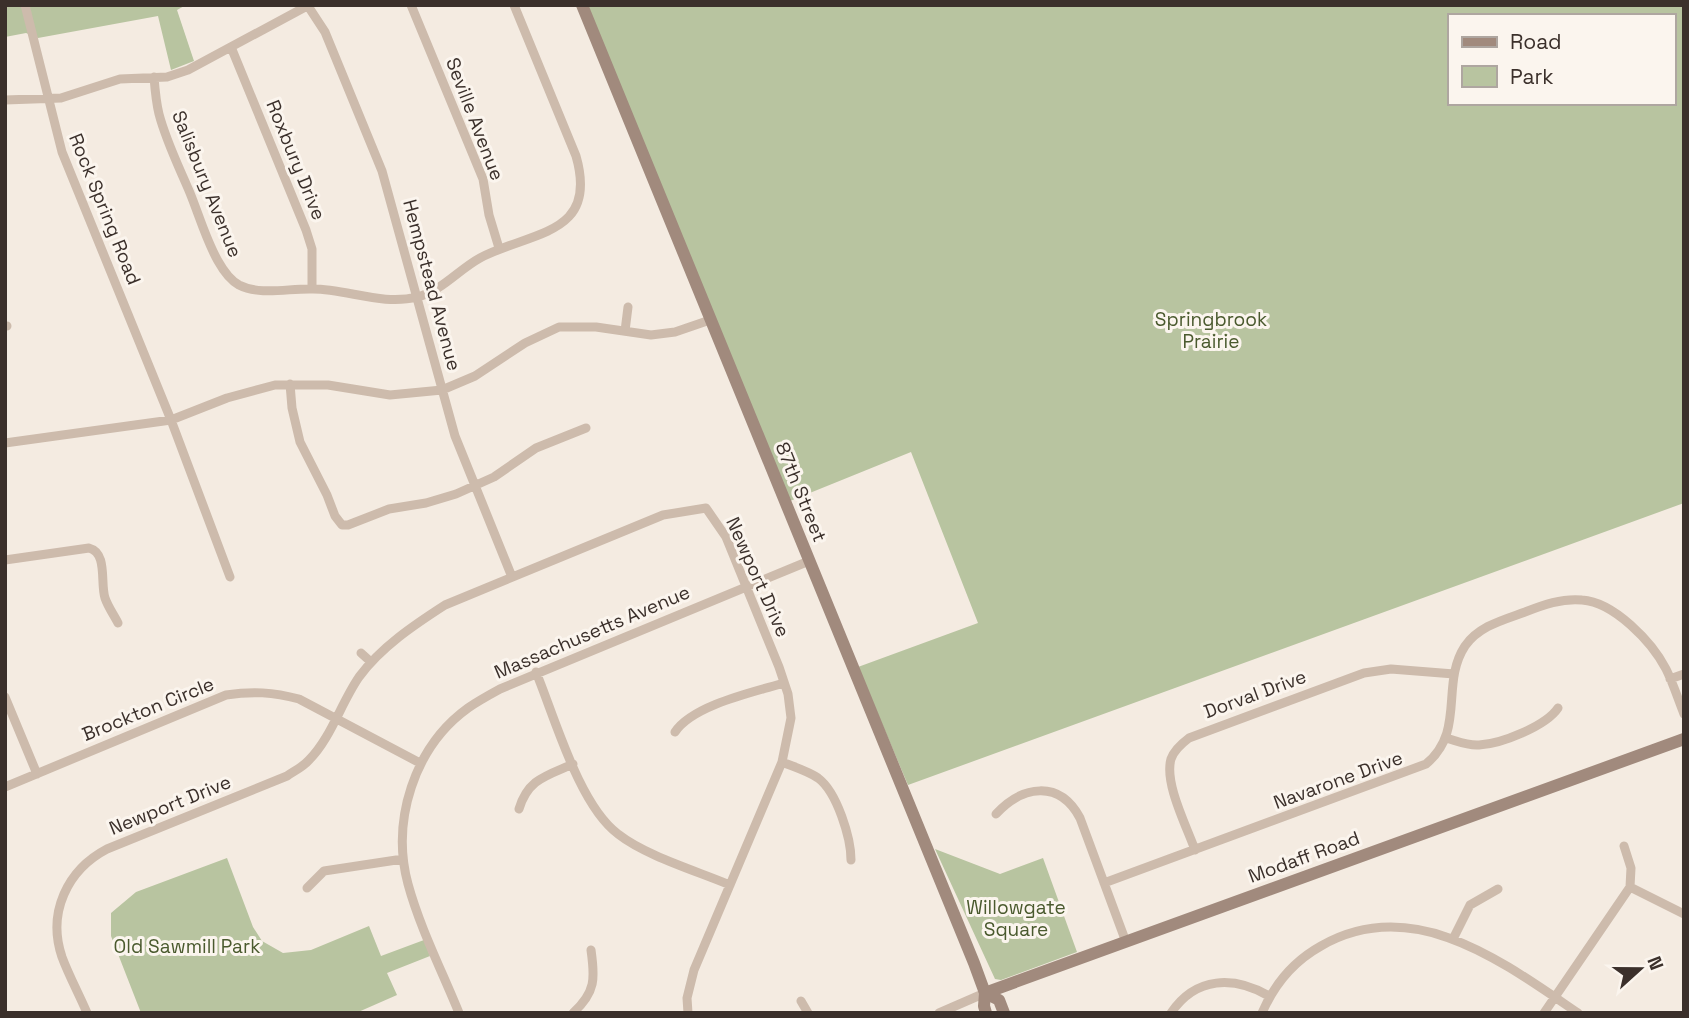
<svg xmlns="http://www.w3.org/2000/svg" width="1689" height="1018" font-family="'Space Grotesk',sans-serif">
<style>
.green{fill:#b8c4a0;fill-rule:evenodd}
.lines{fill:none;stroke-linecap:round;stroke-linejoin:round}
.street{stroke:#cdbbac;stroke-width:9}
.secondary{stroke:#a18a7d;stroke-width:12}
.labels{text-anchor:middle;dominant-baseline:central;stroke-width:6;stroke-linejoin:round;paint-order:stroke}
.street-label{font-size:19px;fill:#3b302b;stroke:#fbf5ee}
.park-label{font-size:19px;fill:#4a5a2e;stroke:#fbf5ee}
</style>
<rect width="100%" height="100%" fill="#f4ebe1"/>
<path class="green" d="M5,5H186L177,10L194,61L171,70L158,16L38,38L26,33L5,37Z
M587,5H1684V503L908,785L858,667L978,623L911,452L790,501ZM1449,16H1673V103H1449Z
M935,849L1000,874L1043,858L1077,952L1001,980L995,979Z
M227,858L253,927L262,941L283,953L311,950L369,926L381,956L424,940L430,956L387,973L397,995L356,1013H141L111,936V913L136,892Z"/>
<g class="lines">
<path class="street" d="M25,5L62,152L171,420L230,577
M411,5L483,179L489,215L499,248
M308,6L325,32L382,171L455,436L512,577
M231,47L306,230L312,249V289
M154,77C155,90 156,102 159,114C166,141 179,167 190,193C199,215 206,240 218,261C223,270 230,280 239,285C261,296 289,288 313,289C347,289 383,306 417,297C442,291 458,270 480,258C531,231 599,236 576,156L514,5
M5,100L61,98L120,79L167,77L188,70L309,5
M5,326H7
M625,331L628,307
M290,384L292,408L300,442L327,495L335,516L342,525H348L389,509L426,503L456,494L494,477L536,448L586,428
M5,443L171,420L227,398L275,385H328L390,395L442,390L475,376L525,343L559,327H596L651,335L675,332L710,320
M5,560L89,548C108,553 100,583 105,598C108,607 114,615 118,623
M361,653L371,662
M536,672C555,718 579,805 618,834C646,856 697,871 730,885
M1670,679L1684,674
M5,697L37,774
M675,732C693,705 754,692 784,683
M1446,738C1457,741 1468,746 1479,745C1501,744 1546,726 1558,708
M782,762C794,767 808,771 818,778C837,792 851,838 851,860
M5,787L226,695C252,691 273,692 299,699L420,763
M519,809C528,779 546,776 573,764
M996,814C1022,786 1059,779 1080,818L1126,942
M1195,850C1187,827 1164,783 1171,759C1174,750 1181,744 1189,738L1364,673L1391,669L1454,674
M1104,883L1426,764C1466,731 1440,684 1465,646C1479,626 1503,620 1525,612C1543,605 1562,598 1582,600C1614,602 1652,642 1666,669C1673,683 1678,699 1684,714
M1630,887L1684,914
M307,888L324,871L403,859
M1453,939L1470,905L1498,889
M801,1001L808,1013
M87,1013C79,994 69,976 62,957C47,913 67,870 107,849L287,776C294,771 303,767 309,760C331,738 341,703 359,677C381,647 414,625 445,605L663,515L706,508L726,537L779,667L788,694L791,718L782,762L694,970L687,998L688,1013
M459,1013C442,971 420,928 408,884C391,821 414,747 468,708C478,701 489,695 500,689L809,561
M573,1013C596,992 595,978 591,950
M939,1013L985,993
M1171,1013C1196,976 1234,976 1269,996
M1262,1013C1274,985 1294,961 1321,946C1413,893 1503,962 1578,1013
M1544,1013L1630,887L1631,868L1624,846"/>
<path class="secondary" d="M582,5L974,963L985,993L984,1006L986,1013
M985,993L1684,739
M985,993L999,1000L1004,1013"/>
</g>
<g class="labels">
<g class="street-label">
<text transform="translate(475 119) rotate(69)">Seville Avenue</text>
<text transform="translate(296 160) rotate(68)">Roxbury Drive</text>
<text transform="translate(207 184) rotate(68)">Salisbury Avenue</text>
<text transform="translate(105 209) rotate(68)">Rock Spring Road</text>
<text transform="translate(432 285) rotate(75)">Hempstead Avenue</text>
<text transform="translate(801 492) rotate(68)">87th Street</text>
<text transform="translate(758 577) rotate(66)">Newport Drive</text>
<text transform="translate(592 632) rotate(-23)">Massachusetts Avenue</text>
<text transform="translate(1255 694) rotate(-20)">Dorval Drive</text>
<text transform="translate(148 709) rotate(-22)">Brockton Circle</text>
<text transform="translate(1338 780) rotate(-20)">Navarone Drive</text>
<text transform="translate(170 805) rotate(-22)">Newport Drive</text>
<text transform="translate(1304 857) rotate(-20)">Modaff Road</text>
</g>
<g class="park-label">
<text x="1211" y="319">Springbrook<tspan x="1211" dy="22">Prairie</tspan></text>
<text x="1016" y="907">Willowgate<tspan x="1016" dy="22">Square</tspan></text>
<text x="187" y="946">Old Sawmill Park</text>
</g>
</g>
<rect width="1689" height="1018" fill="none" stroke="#3b302b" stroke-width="14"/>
<rect x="1448" y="14" width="228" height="91" fill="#fbf5ee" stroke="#aea6a0" stroke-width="2"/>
<rect x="1462" y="37" width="35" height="10" fill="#a18a7d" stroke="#aea6a0" stroke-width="2"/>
<text x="1510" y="49" font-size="21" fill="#3b302b">Road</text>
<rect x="1462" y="66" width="35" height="21" fill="#b8c4a0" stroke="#aea6a0" stroke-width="2"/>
<text x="1510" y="84" font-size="21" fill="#3b302b">Park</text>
<g transform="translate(1640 969) rotate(69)" stroke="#fbf5ee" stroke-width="5" paint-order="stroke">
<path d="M0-5L12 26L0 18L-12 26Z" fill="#3b302b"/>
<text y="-10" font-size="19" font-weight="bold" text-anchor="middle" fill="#3b302b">N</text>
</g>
</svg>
